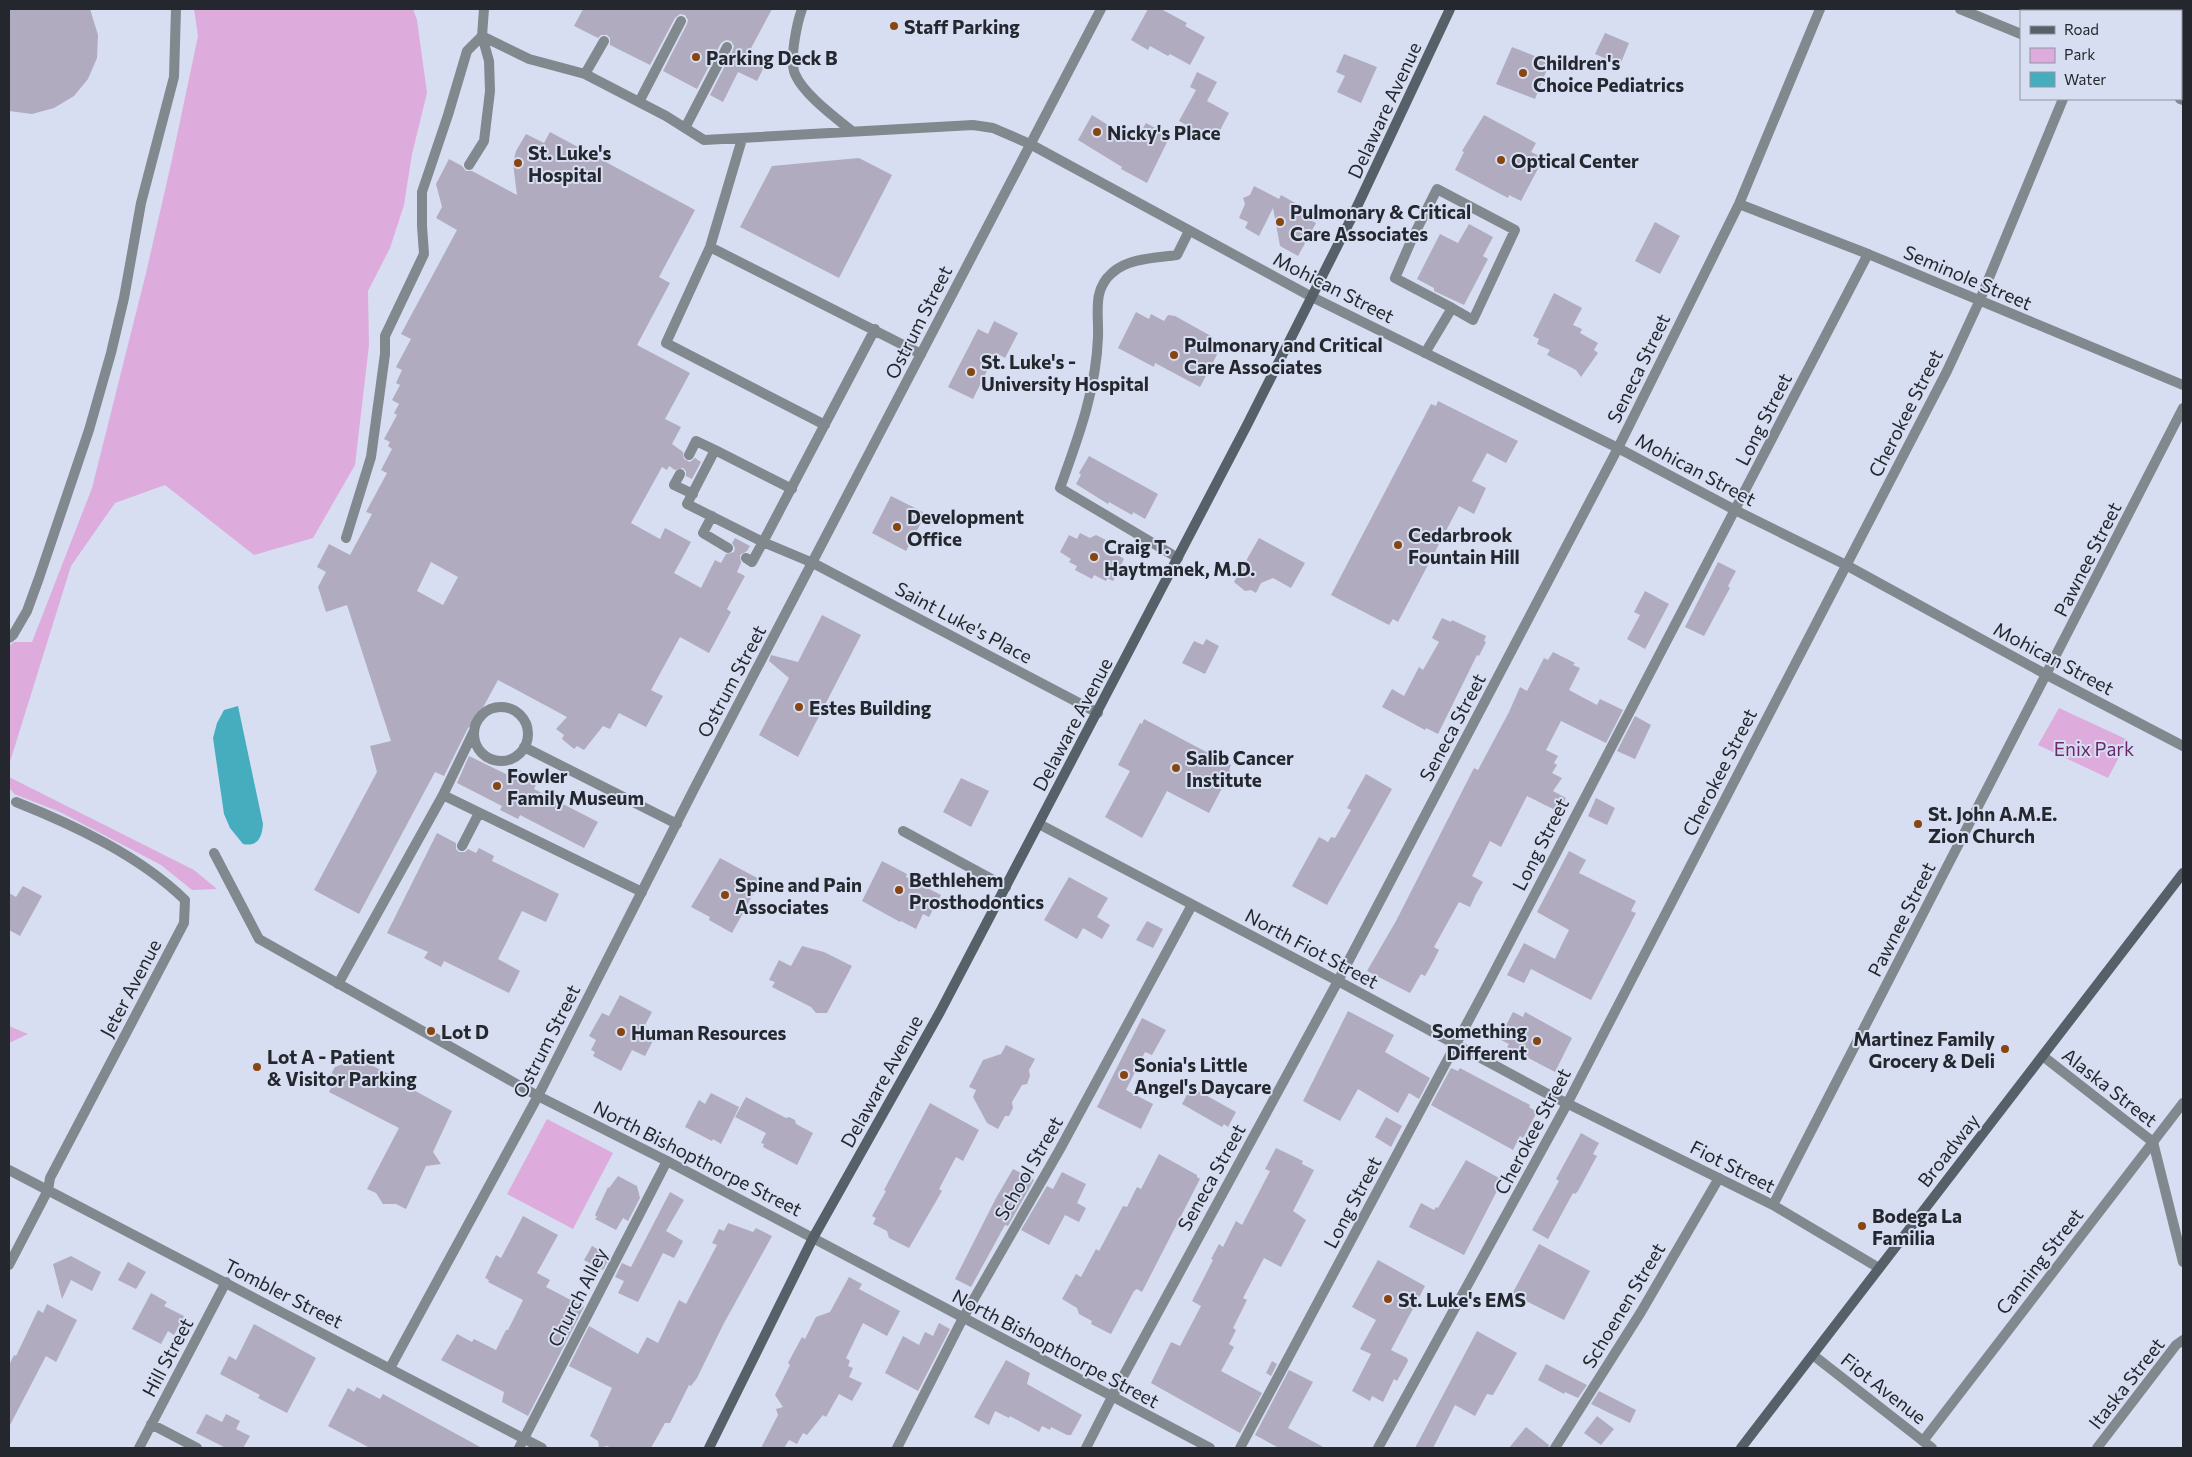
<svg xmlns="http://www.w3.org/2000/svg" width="2192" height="1457" font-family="Commissioner,sans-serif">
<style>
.green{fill:#ddacdd}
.water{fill:#46adbf}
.building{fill:#b0abbf;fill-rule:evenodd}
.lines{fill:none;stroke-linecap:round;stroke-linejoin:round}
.lane{stroke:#81888e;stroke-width:10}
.street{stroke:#81888e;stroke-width:10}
.secondary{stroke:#556068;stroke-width:10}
.poi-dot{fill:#874512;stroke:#d7def1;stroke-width:2}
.labels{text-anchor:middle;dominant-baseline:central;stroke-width:4;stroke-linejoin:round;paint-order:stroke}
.poi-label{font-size:19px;font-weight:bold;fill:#24272e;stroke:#d7def1;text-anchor:start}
.street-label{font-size:19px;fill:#24272e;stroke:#d7def1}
.park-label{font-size:19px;fill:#69296b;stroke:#d7def1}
</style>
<rect width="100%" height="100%" fill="#d7def1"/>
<path class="green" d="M194,9H413L417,20L427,93L412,154L404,205L390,248L368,291L369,345L355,465L313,538L254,555L165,485L115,503L71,566L9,765V646L14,642H32L92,488L146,273L171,164L198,36Z
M2059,708L2128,740L2108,778L2038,745Z
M9,777L194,870L217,889L192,890L161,865L60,812L14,794L9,787Z
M9,1026L28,1034L9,1043Z
M547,1119L613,1153L573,1229L507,1194Z"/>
<path class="water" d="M238,706L263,824C262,837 258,847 243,844L230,828L224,814L213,738L217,723L224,710Z"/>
<path class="building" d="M9,9H90L98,35L97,58L88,79L74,96L54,108L32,114L9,111Z
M583,9H772L749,52L767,61L757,81L738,72L723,102L710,95L733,50L734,46L731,41L726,40L721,43L697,89L663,71L687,24L688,20L685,15L680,14L675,18L650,65L610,45V38L607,35H601L598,38L574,26Z
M1148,9H1161L1187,23L1185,26L1205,37L1190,65L1170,54L1168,56L1150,46L1148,50L1131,40Z
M1605,33L1629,43L1620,65L1595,54Z
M1512,47L1550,62L1535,99L1496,84Z
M1344,54L1377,67L1361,103L1337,92L1345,76L1336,72Z
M1197,72L1217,82L1207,101L1229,113L1217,136L1205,130L1203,134L1179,121L1196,90L1190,87Z
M1092,115L1135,142L1146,123L1170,136L1147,183L1121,169L1122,167L1078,140Z
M1484,115L1536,143L1531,152L1542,157L1539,162L1541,163L1521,201L1509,195L1508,198L1455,170L1464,152L1462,151Z
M550,132L695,210L659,277L670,283L637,345L690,373L665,419L681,427L672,444L683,452L684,459L690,462L695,458L701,462L692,479L686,476V471L683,468L675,470L669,466L667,470L662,467L631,523L660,539L665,528L691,542L674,573L701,588L715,560L721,563L726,554L734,552L735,548L732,543L735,538L750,546L747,551L740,555L741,563L737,572L745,576L727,609L731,612L709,653L680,637L651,690L663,696L646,727L619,713L610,729L603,726L584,750L577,746L574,749L562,739L564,735L556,729L567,717L498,680L474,724L468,728L444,776L435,772L359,914L314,890L377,772L370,746L391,741L347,605L326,612L318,587L326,572L317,567L329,544L350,555L372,514L366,512L387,473L381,470L392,449L388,446L390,442L384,439L397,415L394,413L399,404L392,400L400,385L396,383L402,370L396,367L411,339L401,334L457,230L436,218L442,207L436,184L449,159L462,166L466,171H472L517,195L513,163L516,151L526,134L544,143ZM431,562L458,577L443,605L417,591Z
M859,158L892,175L839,278L740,227L772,166Z
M1254,186L1279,199L1281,195L1306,209L1304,211L1315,217L1312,221L1316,223L1298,256L1280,246L1273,208L1259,236L1245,228L1248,222L1239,218L1245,204L1243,198L1250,195Z
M1655,222L1680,236L1660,274L1635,261Z
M1469,224L1493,237L1483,256L1488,259L1464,305L1434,291V288L1417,279L1440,234L1458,243Z
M1554,293L1582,308L1573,325L1582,329L1580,333L1598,343L1594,350L1598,353L1581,377L1576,370L1547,355L1550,350L1537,344L1539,339L1533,336Z
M1136,312L1149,319L1151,314L1164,321L1168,315L1175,316L1211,336L1209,340L1221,347L1200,387L1155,363L1154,367L1118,348Z
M994,321L1018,333L1005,358L996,353L973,399L948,387L978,329L988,334Z
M1438,401L1518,441L1506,463L1487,453L1472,481L1486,488L1474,514L1459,506L1398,622L1393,619L1389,625L1331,595L1431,404L1436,406Z
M1089,456L1158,494L1145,519L1133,512L1132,515L1109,502L1108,504L1076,484L1081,475L1079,473Z
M891,496L923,512L919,519L922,521L906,551L872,533Z
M1080,533L1090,538L1096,535L1106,540L1107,547L1120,553L1118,555L1124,559L1113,581L1107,578L1106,581L1094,575L1092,579L1075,570L1077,566L1069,562L1071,559L1060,552L1069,535L1077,539Z
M1259,538L1305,563L1291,588L1273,578L1261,583L1256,593L1251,590L1245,591L1234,582Z
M1718,562L1736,571L1728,586L1730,588L1704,636L1685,627Z
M1645,591L1669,604L1645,649L1627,639L1640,615L1634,612Z
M822,615L861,635L798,757L759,735L789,678L769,661L771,655L798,662Z
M1442,618L1451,622L1452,620L1486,636L1484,641L1486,642L1479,656L1477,655L1438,734L1426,728L1425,730L1382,707L1392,689L1404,696L1419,667L1423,670L1439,642L1432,638Z
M1206,639L1219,646L1205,674L1182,663L1194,641L1203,645Z
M1553,652L1575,663L1573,665L1580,668L1569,690L1597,705L1600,699L1623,710L1606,743L1561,721L1546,750L1558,756L1554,763L1557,765L1552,773L1562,778L1553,791L1566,798L1559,812L1527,796L1501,847L1490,841L1472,876L1483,882L1476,894L1470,907L1459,902L1434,947L1439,950L1433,962L1425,976L1421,974L1410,993L1367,971L1396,921L1474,768L1478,770L1509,712L1520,687L1527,691L1544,658L1548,660Z
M1635,716L1651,725L1635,759L1617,751Z
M1144,719L1231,765L1229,770L1231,771L1209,813L1167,791L1142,838L1105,817L1130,771L1118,765L1140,723L1142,724Z
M469,756L516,779L520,770L528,775L538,780L534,789L598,822L584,848L520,815L518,819L500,810L502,806L457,783Z
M1366,774L1392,789L1327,905L1292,886L1319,837L1328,842L1331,837L1335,838L1351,810L1347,808Z
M961,778L989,791L971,827L943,812Z
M1596,798L1615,808L1607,825L1588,816Z
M437,833L456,843V849L459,852H465L468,849L476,853L479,848L494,856L492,861L559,894L546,922L522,911L498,959L520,971L509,993L444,961L441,967L424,958L428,952L387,933Z
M1569,851L1586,860L1579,873L1636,901L1631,911L1636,913L1591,1000L1531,969L1524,983L1507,975L1524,943L1555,959L1562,944L1569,930L1537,912Z
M720,858L761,880L732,933L709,920L710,917L691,907Z
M882,861L907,874L906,877L941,895L929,917L923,914L916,929L901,921L900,922L862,901Z
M1069,877L1108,898L1097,917L1110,925L1102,939L1083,928L1077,939L1044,920Z
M23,886L42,896L20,936L9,930V893L16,897Z
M1147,921L1163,929L1153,948L1136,940Z
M802,946L824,952L852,966L827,1013H816L811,1007L772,987L775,982L769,980L779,960L791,966Z
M620,995L652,1012L643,1029L656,1035L645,1056L632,1050L621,1071L593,1056L595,1052L591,1050L596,1040L589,1036L602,1013L609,1016Z
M1348,1011L1394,1035L1385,1052L1430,1078L1419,1099L1409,1093L1398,1113L1358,1089L1340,1121L1303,1101Z
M1513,1012L1523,1017L1525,1012L1572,1038L1555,1072L1507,1047L1509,1044L1499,1039Z
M1142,1018L1166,1030L1152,1055L1145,1052L1126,1090L1153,1104L1141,1129L1097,1107Z
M1006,1045L1035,1059L1029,1070L1030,1076L1027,1084L1022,1085L1012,1102L1013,1108L1009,1116H1005L998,1129L987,1123L973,1097L976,1090L969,1087L983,1060L1001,1054Z
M348,1054L410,1084L408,1087L452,1111L433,1152L441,1164L426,1166L406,1209L396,1204H383L376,1193L367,1189L399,1128L329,1092L334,1082L332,1072L335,1067L343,1064Z
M1451,1068L1458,1071L1460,1068L1488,1083L1530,1105L1529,1107L1537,1112L1523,1138L1520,1136L1513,1150L1431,1105Z
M1191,1087L1236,1112L1228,1127L1224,1124L1222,1127L1182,1104Z
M711,1093L739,1107L721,1144L713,1139L712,1141L685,1127L699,1100L705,1104Z
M746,1097L786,1118L789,1117L795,1120L796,1124L813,1133L797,1165L763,1147L764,1144L761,1143L766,1133L735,1117Z
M930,1103L979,1130L963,1161L956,1157L939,1189L942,1191L909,1248L889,1238L887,1231L873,1224L876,1218L872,1216L886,1191L884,1190Z
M1386,1117L1402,1126L1391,1147L1375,1137Z
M1581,1133L1599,1143L1593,1154L1597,1156L1578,1191L1575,1194L1573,1193L1548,1239L1532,1230L1559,1181L1556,1179Z
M1276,1148L1303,1161L1302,1164L1314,1170L1293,1211L1306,1220L1281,1267L1264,1258L1243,1298L1247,1300L1233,1328L1236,1330L1229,1344L1234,1347L1221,1371L1262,1393L1240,1433L1151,1383L1171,1342L1180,1346L1201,1306L1192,1301L1213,1260L1211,1259L1219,1244L1223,1247L1236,1221L1242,1225L1270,1171L1265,1169Z
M1159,1154L1197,1175V1177L1200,1179L1142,1292L1137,1289L1134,1291L1111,1334L1091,1324L1092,1321L1079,1314L1077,1308L1062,1299L1076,1274L1081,1277L1096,1249L1099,1251L1123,1206L1127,1207L1137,1187L1141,1189Z
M1466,1160L1499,1178L1496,1183L1500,1185L1464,1255L1409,1227L1421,1203L1434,1210L1436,1207L1438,1208Z
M1013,1169L1034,1180L1008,1226L1005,1225L971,1287L955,1279L996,1198Z
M1062,1172L1086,1184L1077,1203L1086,1208L1079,1222L1065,1215L1049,1245L1021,1230L1047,1186L1053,1189Z
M618,1176L637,1186L640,1198L628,1221L623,1218L616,1230L595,1219L597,1217L595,1215L608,1187L609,1188Z
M670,1192L684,1200L666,1231L683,1241L674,1258L663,1253L638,1302L618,1293L624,1281L615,1277L622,1263L631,1267Z
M523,1216L558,1235L537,1273L550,1280L546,1287L584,1307L528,1416L502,1402L504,1392L441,1360L457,1334L472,1342L474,1339L496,1350L506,1330H508L523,1300L488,1282L489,1280L485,1278L496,1255L501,1258Z
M728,1223L753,1232L756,1228L772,1236L723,1325L697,1378L691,1386L689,1385L670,1423H665L651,1448H612L607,1446L599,1448L598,1441L590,1436L612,1388L569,1366L589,1326L638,1354L647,1337L658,1343L679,1300L686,1304L717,1245L712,1243L719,1229L724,1231Z
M1539,1244L1590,1271L1564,1320L1512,1294Z
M592,1246L610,1256L603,1270L584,1260Z
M71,1256L101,1272L92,1291L71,1280L62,1299L53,1264Z
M1378,1260L1425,1286L1391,1350L1407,1358L1408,1361L1397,1381L1394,1379L1383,1402L1372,1396L1370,1401L1352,1391L1371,1354L1360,1349L1376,1320L1352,1307Z
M128,1262L146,1272L136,1289L118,1280Z
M849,1277L862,1284L859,1289L900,1311L887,1336L863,1323L846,1358L850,1361L848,1366L853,1368L849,1377L862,1383L852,1401L839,1394L826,1417L823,1415L807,1435L803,1433L797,1444L789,1440L784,1448H761L778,1415L776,1409L783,1407L775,1395L790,1365L788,1363L802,1337L805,1339L816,1317L830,1312Z
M151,1293L167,1302L164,1306L184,1316L174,1335L168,1331L161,1344L132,1329Z
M47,1304L77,1320L56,1362L46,1356L9,1427V1365L14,1355L16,1356L38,1310L43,1313Z
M939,1323L950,1329L918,1391L885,1373L903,1336L919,1345L925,1332L933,1336Z
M254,1324L316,1358L287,1413L258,1398L260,1395L220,1374L229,1356L236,1360Z
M1477,1331L1517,1353L1493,1395L1487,1394L1475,1416L1455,1405L1433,1448H1415Z
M1006,1360L1030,1373L1027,1384L1082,1415L1071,1435H1067L1051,1427L1050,1430L1042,1426L1039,1432L1010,1416L1009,1418L995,1411L989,1425L974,1417Z
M1272,1361L1277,1364L1271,1376L1266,1373Z
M1546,1364L1587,1385L1578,1398L1565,1392L1564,1394L1538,1380Z
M1289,1370L1313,1382L1288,1428L1325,1448H1279L1255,1435Z
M357,1387L380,1399L383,1394L482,1448H370L328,1426L348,1388L354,1392Z
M1599,1391L1636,1410L1630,1423L1591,1404Z
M206,1414L222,1422L226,1414L240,1421L236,1429L250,1436L243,1448H226L196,1433Z
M1597,1416L1614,1429L1601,1445L1584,1433Z
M1526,1427L1549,1445L1548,1448H1509Z"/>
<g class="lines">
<path class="lane" d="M802,9C797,23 789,60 795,74C804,95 836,118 853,132
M482,36L529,59L585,74L666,116L704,140L973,125L993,128L1030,144
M585,74L604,41
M639,102L681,21
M685,128L727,47
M742,139L710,247L666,343L825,425
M469,165L484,141L490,91L489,61L482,36L484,9
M710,247L921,354
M1425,353L1452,308L1473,320L1515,230L1437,189L1412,239L1395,278L1452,308
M689,455L696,441L715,450
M680,474L674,485L693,494
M792,489L715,450L687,504L763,542L813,563
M712,516L703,533L728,548
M346,538L371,457L385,354V336L424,254L422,226V192L448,115L467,51L482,36
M746,558L752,562L763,542L875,329
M1178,558L1060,488C1078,438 1096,391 1098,337C1099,314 1092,290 1112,273C1128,258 1156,258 1177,255L1189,231
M9,638L13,635L27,611L39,578L89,430L111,353L124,298L141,203L174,77L176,9
M474 734a27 27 0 1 1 54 0a27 27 0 1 1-54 0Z
M474,731L443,795L642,892
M524,747L677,824
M903,831L1006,887
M462,846L479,813
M338,984L443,795
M151,1424L197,1448
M1923,1441L2183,1103
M139,1448L226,1282
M519,1448L667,1161
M897,1448L963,1318L1060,1149L1192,905
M1240,1448L1488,984L1868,254
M1555,1448L1641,1312L1719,1178"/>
<path class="street" d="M1960,9L2021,34
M2099,11L2100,9
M2180,99L2183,100
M1030,144L1312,297L1618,448L1733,509L1846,565L2047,675L2183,746
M1739,204L1868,254L2183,385
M813,563L1098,713
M1039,824L1338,981L1544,1092L1773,1205L1879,1268
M214,853L259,939L538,1096L667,1161L1210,1448
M2044,1057L2153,1142L2183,1262
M9,1170L542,1448
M1773,1205L2183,408
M9,1265L48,1190L50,1178L184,923L185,900C140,856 74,825 16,802
M1813,1355L1932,1448
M390,1368L538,1096L695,787L1101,9
M1086,1448L1113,1395L1338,981L1618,448L1739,204L1820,9
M1378,1448L1567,1104L1947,371L1979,302L2063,99
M2097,1448L2176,1345L2183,1340"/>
<path class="secondary" d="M709,1448L813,1238L940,1012L1247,425L1354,213L1450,9
M1741,1448L2183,873"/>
</g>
<g class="poi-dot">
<circle cx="894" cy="26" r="5"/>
<circle cx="696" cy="57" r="5"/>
<circle cx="1523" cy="73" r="5"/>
<circle cx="1097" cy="132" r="5"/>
<circle cx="1501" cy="160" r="5"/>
<circle cx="518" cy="163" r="5"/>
<circle cx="1280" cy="222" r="5"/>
<circle cx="1174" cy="355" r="5"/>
<circle cx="971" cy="372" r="5"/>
<circle cx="897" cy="527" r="5"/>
<circle cx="1398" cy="545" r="5"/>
<circle cx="1094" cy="557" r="5"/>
<circle cx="799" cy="707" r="5"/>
<circle cx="1176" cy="768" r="5"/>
<circle cx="497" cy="786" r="5"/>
<circle cx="1918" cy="824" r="5"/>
<circle cx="899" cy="890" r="5"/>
<circle cx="725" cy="895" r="5"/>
<circle cx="431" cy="1031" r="5"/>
<circle cx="621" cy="1032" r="5"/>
<circle cx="1537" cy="1041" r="5"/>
<circle cx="2005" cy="1049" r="5"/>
<circle cx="257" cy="1067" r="5"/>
<circle cx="1124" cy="1075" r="5"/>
<circle cx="1862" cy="1226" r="5"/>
<circle cx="1388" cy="1299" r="5"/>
</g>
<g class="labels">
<g class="poi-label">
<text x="904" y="26">Staff Parking</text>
<text x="706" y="57">Parking Deck B</text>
<text x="1533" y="62">Children's<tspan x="1533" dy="22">Choice Pediatrics</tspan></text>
<text x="1107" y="132">Nicky's Place</text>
<text x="528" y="152">St. Luke's<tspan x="528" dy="22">Hospital</tspan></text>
<text x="1511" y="160">Optical Center</text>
<text x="1290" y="211">Pulmonary &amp; Critical<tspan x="1290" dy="22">Care Associates</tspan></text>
<text x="1184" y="344">Pulmonary and Critical<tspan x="1184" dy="22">Care Associates</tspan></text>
<text x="981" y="361">St. Luke's -<tspan x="981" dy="22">University Hospital</tspan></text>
<text x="907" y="516">Development<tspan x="907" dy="22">Office</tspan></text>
<text x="1408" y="534">Cedarbrook<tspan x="1408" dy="22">Fountain Hill</tspan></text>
<text x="1104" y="546">Craig T.<tspan x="1104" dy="22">Haytmanek, M.D.</tspan></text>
<text x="809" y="707">Estes Building</text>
<text x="1186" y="757">Salib Cancer<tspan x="1186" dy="22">Institute</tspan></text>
<text x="507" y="775">Fowler<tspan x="507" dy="22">Family Museum</tspan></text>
<text x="1928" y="813">St. John A.M.E.<tspan x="1928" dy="22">Zion Church</tspan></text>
<text x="909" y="879">Bethlehem<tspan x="909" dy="22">Prosthodontics</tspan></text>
<text x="735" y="884">Spine and Pain<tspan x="735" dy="22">Associates</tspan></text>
<text x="1527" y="1030" text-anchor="end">Something<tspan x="1527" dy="22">Different</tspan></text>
<text x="441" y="1031">Lot D</text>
<text x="631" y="1032">Human Resources</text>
<text x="1995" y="1038" text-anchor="end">Martinez Family<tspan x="1995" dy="22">Grocery &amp; Deli</tspan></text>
<text x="267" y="1056">Lot A - Patient<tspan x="267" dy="22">&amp; Visitor Parking</tspan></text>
<text x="1134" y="1064">Sonia's Little<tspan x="1134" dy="22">Angel's Daycare</tspan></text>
<text x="1872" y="1215">Bodega La<tspan x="1872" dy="22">Familia</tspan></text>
<text x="1398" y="1299">St. Luke's EMS</text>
</g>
<g class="street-label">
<text transform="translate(1384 110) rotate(-65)">Delaware Avenue</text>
<text transform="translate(1968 277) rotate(23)">Seminole Street</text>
<text transform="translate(1334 287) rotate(27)">Mohican Street</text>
<text transform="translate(918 322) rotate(-63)">Ostrum Street</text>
<text transform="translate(1638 368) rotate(-64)">Seneca Street</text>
<text transform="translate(1905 413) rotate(-63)">Cherokee Street</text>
<text transform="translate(1763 419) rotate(-63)">Long Street</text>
<text transform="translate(1696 469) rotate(28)">Mohican Street</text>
<text transform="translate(2087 559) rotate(-63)">Pawnee Street</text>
<text transform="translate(964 622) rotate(28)">Saint Luke's Place</text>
<text transform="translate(2054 658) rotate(28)">Mohican Street</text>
<text transform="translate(731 681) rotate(-62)">Ostrum Street</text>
<text transform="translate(1072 724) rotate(-62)">Delaware Avenue</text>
<text transform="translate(1452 727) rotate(-62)">Seneca Street</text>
<text transform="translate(1719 772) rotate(-63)">Cherokee Street</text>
<text transform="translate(1540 844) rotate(-63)">Long Street</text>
<text transform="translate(1901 919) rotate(-63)">Pawnee Street</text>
<text transform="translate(1312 948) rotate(28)">North Fiot Street</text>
<text transform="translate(130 988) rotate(-62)">Jeter Avenue</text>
<text transform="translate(546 1041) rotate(-63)">Ostrum Street</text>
<text transform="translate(881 1081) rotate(-61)">Delaware Avenue</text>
<text transform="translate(2110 1087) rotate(38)">Alaska Street</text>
<text transform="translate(1532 1131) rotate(-62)">Cherokee Street</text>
<text transform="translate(1948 1150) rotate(-52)">Broadway</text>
<text transform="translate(698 1158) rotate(27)">North Bishopthorpe Street</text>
<text transform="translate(1733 1166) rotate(27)">Fiot Street</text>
<text transform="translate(1028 1168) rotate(-60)">School Street</text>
<text transform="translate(1211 1177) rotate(-61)">Seneca Street</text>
<text transform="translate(1352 1202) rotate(-62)">Long Street</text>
<text transform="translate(2039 1261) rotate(-52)">Canning Street</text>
<text transform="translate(284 1293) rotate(27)">Tombler Street</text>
<text transform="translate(577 1297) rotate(-63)">Church Alley</text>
<text transform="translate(1623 1305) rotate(-59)">Schoenen Street</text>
<text transform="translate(1056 1348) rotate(28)">North Bishopthorpe Street</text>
<text transform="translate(167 1357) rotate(-62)">Hill Street</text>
<text transform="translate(2126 1383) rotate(-52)">Itaska Street</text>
<text transform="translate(1884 1388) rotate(38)">Fiot Avenue</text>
</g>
<g class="park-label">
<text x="2094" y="748">Enix Park</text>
</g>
</g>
<rect width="2192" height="1457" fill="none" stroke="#24272e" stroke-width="20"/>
<rect x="2020" y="10" width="162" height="90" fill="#d7def1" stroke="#8f95a3"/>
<rect x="2030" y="26" width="25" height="8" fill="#556068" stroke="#8f95a3"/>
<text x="2064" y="35" font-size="15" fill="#24272e">Road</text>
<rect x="2030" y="48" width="25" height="15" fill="#ddacdd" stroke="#8f95a3"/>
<text x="2064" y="60" font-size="15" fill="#24272e">Park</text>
<rect x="2030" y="72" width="25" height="15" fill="#46adbf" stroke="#8f95a3"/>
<text x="2064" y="85" font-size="15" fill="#24272e">Water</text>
</svg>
